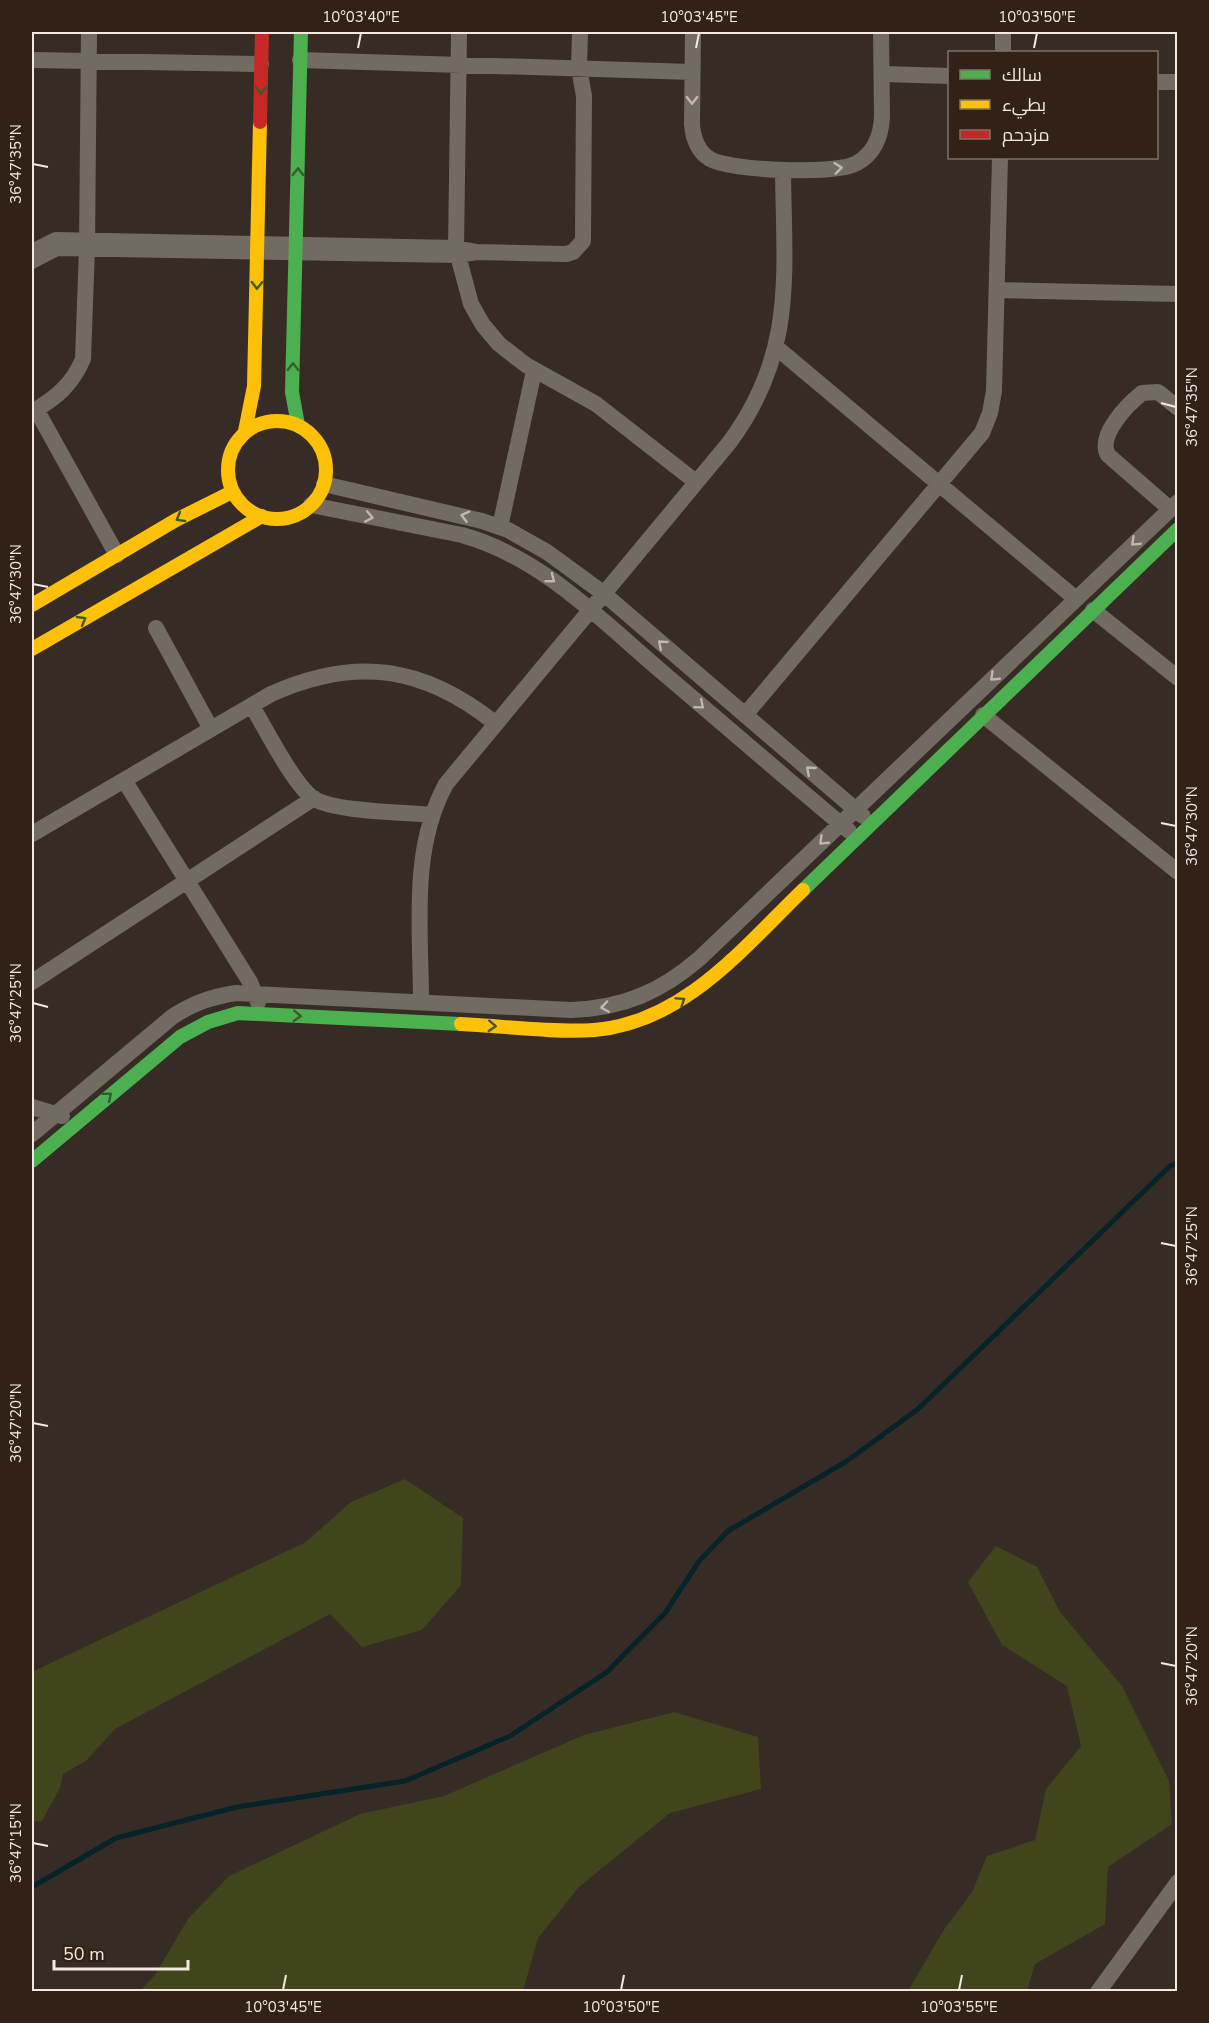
<svg xmlns="http://www.w3.org/2000/svg" width="1209" height="2023" font-family="'Nunito Sans',Cairo,sans-serif">
<style>
.green{fill:#40451b}
.lines{fill:none;stroke-linecap:round;stroke-linejoin:round}
.stream{stroke:#052328;stroke-width:5}
.street{stroke:#726b61;stroke-width:16}
.fast{stroke:#4caf50;stroke-width:14}
.slow{stroke:#ffc107;stroke-width:14}
.jam{stroke:#c62828;stroke-width:14}
.oneway{stroke:#3c5a2d}
.oneway2{stroke:#c0b7ae}
.ticks{fill:none;stroke:#f4e9e1;stroke-width:2}
.neatline{fill:none;stroke:#f4e9e1;stroke-width:2}
.ticks-label{font-size:15px;text-anchor:middle;fill:#f4e9e1}
</style>
<rect width="100%" height="100%" fill="#362c25"/>
<path class="green" d="M405,1479L463,1518L461,1585L422,1630L362,1647L330,1614L115,1729L86,1761L63,1774L60,1788L42,1821L32,1822V1672L306,1542L351,1502Z
M996,1546L1037,1567L1060,1612L1122,1686L1169,1781L1172,1824L1108,1867L1105,1924L1035,1964L1027,1991H908L943,1931L972,1892L987,1856L1035,1840L1046,1789L1081,1746L1067,1686L1002,1645L968,1582Z
M674,1712L758,1737L761,1789L670,1813L579,1887L538,1938L523,1991H140L155,1975L188,1919L229,1876L360,1814L444,1796L584,1735Z"/>
<g class="lines">
<path class="stream" d="M32,1887L116,1838L237,1807L405,1781L510,1736L607,1672L665,1613L700,1560L728,1531L847,1461L918,1409L1170,1166L1178,1163"/>
<path class="street" d="M459,32L456,248L471,304L483,325L499,344L526,365L596,404L696,482
M693,32L692,124C693,138 697,151 710,159C730,171 837,175 857,163C875,153 881,136 882,117L881,32
M1003,52V32
M32,60L261,64
M300,60L692,72
M882,74L950,76
M1156,82H1178
M32,252L56,240L456,248L477,252L457,255L57,248L32,261
M477,252L566,254L573,252L583,241L584,96L579,68L580,32
M997,290L1178,294
M777,348L1076,599
M36,409L117,555
M32,412C56,398 72,385 83,359L87,248L89,32
M324,484L482,521L508,530L547,552L603,593L863,816
M311,505L462,535C541,557 600,619 661,671C723,724 786,778 849,831
M1170,509L1108,455C1097,436 1127,405 1142,393L1158,392L1178,408
M500,527L534,371
M1093,610L1178,678
M156,628L211,729
M252,706C265,728 294,785 313,798C333,812 404,812 431,815
M745,715L982,433L990,413L994,391L1000,158
M983,715L1178,872
M124,780L250,982L258,1002
M32,834L271,694C356,656 423,666 495,723
M32,982L314,798
M421,1002C421,929 410,850 446,784L729,443C796,353 784,275 783,170
M32,1107L62,1116
M32,1134L172,1017C193,1003 211,997 236,993L571,1010C623,1008 661,992 700,958L1178,502
M1098,1992L1178,1882"/>
<path class="fast" d="M298,425L292,392L301,32
M803,890L1178,529
M32,1161L180,1037L208,1022L238,1013L461,1024"/>
<path class="slow" d="M228 470a49 49 0 1 1 98 0a49 49 0 1 1-98 0Z
M245,431L254,386L260,122
M32,605L176,520L232,492
M32,649L262,516
M461,1024C502,1026 555,1033 594,1030C683,1023 743,948 803,890"/>
<path class="jam" d="M260,122L262,32"/>
</g>
<defs><path id="oneway-chevron" d="M-2-3.5L2.5 0L-2 3.5" fill="none" stroke-width="1.6" stroke-linecap="round" stroke-linejoin="round" transform="scale(1.5)"/></defs>
<g class="oneway">
<use href="#oneway-chevron" transform="translate(261 90) rotate(91)"/>
<use href="#oneway-chevron" transform="translate(298 172) rotate(-89)"/>
<use href="#oneway-chevron" transform="translate(257 285) rotate(91)"/>
<use href="#oneway-chevron" transform="translate(293 367) rotate(-89)"/>
<use href="#oneway-chevron" transform="translate(180 518) rotate(150)"/>
<use href="#oneway-chevron" transform="translate(82 620) rotate(-30)"/>
<use href="#oneway-chevron" transform="translate(681 1001) rotate(-34)"/>
<use href="#oneway-chevron" transform="translate(297 1016) rotate(3)"/>
<use href="#oneway-chevron" transform="translate(492 1026) rotate(3)"/>
<use href="#oneway-chevron" transform="translate(108 1096) rotate(-40)"/>
</g>
<g class="oneway2">
<use href="#oneway-chevron" transform="translate(692 100) rotate(90)"/>
<use href="#oneway-chevron" transform="translate(838 168) rotate(-6)"/>
<use href="#oneway-chevron" transform="translate(465 516) rotate(-166)"/>
<use href="#oneway-chevron" transform="translate(369 517) rotate(11)"/>
<use href="#oneway-chevron" transform="translate(1135 542) rotate(136)"/>
<use href="#oneway-chevron" transform="translate(551 579) rotate(38)"/>
<use href="#oneway-chevron" transform="translate(662 644) rotate(-139)"/>
<use href="#oneway-chevron" transform="translate(994 677) rotate(136)"/>
<use href="#oneway-chevron" transform="translate(700 705) rotate(40)"/>
<use href="#oneway-chevron" transform="translate(810 770) rotate(-139)"/>
<use href="#oneway-chevron" transform="translate(823 841) rotate(136)"/>
<use href="#oneway-chevron" transform="translate(605 1007) rotate(171)"/>
</g>
<path class="ticks" d="M358,48L361,33M696,48L699,33M1034,48L1037,33M33,164L48,167M1161,403L1176,407M33,584L48,587M1161,823L1176,826M33,1003L48,1007M1161,1243L1176,1246M33,1423L48,1426M1161,1663L1176,1666M33,1843L48,1846M283,1990L286,1975M621,1990L624,1975M959,1990L962,1975"/>
<rect width="1209" height="2023" fill="none" stroke="#312116" stroke-width="66"/>
<rect x="948" y="51" width="210" height="108" fill="#312116" stroke="#7f7167" stroke-width="1.5"/>
<rect x="960" y="70" width="30" height="9" fill="#4caf50" stroke="#7f7167" stroke-width="1.5"/>
<text x="1002" y="81" font-size="18" fill="#f4e9e1">سالك</text>
<rect x="960" y="100" width="30" height="9" fill="#ffc107" stroke="#7f7167" stroke-width="1.5"/>
<text x="1002" y="111" font-size="18" fill="#f4e9e1">بطيء</text>
<rect x="960" y="130" width="30" height="9" fill="#c62828" stroke="#7f7167" stroke-width="1.5"/>
<text x="1002" y="141" font-size="18" fill="#f4e9e1">مزدحم</text>
<path d="M54 1960v9h134v-9" fill="none" stroke="#f4e9e1" stroke-width="3"/>
<text x="63" y="1960" font-size="18" fill="#f4e9e1" stroke="#312116" stroke-width="4.5" paint-order="stroke">50 m</text>
<rect x="33" y="33" width="1143" height="1957" class="neatline"/>
<g class="ticks-label">
<text x="361" y="22">10°03'40"E</text>
<text x="699" y="22">10°03'45"E</text>
<text x="1037" y="22">10°03'50"E</text>
<text transform="translate(16 164) rotate(-90)" y="5">36°47'35"N</text>
<text transform="translate(1192 407) rotate(-90)" y="5">36°47'35"N</text>
<text transform="translate(16 584) rotate(-90)" y="5">36°47'30"N</text>
<text transform="translate(1192 826) rotate(-90)" y="5">36°47'30"N</text>
<text transform="translate(16 1003) rotate(-90)" y="5">36°47'25"N</text>
<text transform="translate(1192 1246) rotate(-90)" y="5">36°47'25"N</text>
<text transform="translate(16 1423) rotate(-90)" y="5">36°47'20"N</text>
<text transform="translate(1192 1666) rotate(-90)" y="5">36°47'20"N</text>
<text transform="translate(16 1843) rotate(-90)" y="5">36°47'15"N</text>
<text x="283" y="2012">10°03'45"E</text>
<text x="621" y="2012">10°03'50"E</text>
<text x="959" y="2012">10°03'55"E</text>
</g>
</svg>
